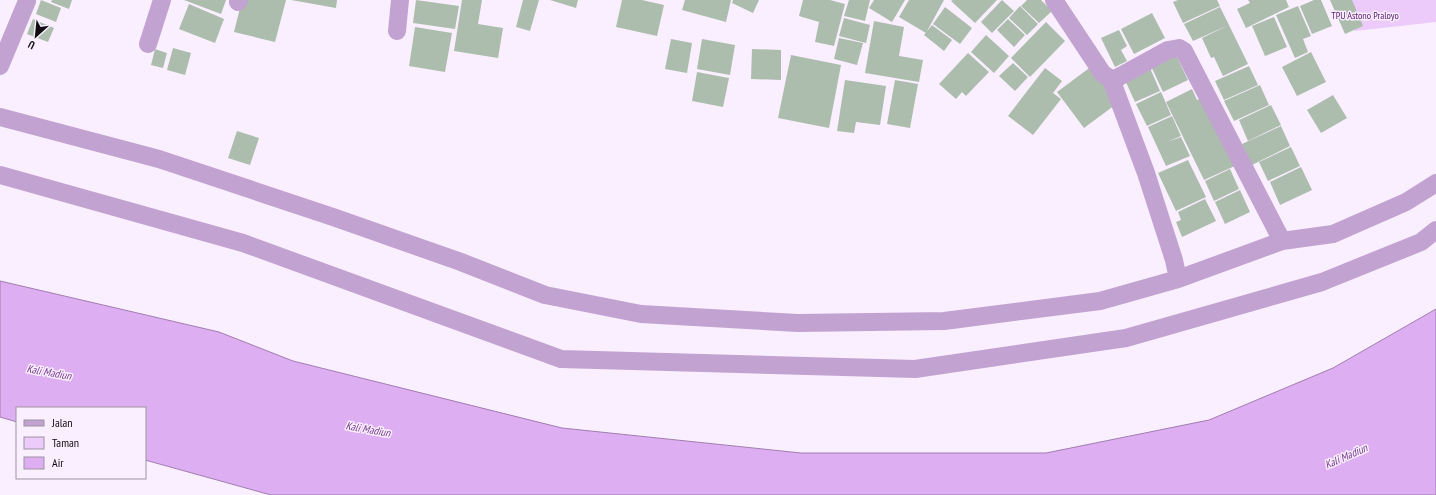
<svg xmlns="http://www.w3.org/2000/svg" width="1436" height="495" font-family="'PT Sans Narrow',sans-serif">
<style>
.green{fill:#eccafa}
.water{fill:#deaef2;stroke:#a07daf}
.building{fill:#acbdad}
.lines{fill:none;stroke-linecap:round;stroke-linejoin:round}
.minor{stroke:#c2a2d0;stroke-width:18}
.labels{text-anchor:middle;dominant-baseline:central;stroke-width:3;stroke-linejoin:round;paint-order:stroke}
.park-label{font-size:10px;fill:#541968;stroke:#faeffe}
.water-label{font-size:11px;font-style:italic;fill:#743a8a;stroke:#faeffe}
</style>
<rect width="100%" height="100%" fill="#faeffe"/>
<path class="green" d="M1341,0H1436V22L1355,31Z"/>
<path class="water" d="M0,281L219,332L293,361L562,428L801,453H1046L1209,420L1333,368L1436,309V495H271L145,460V408H17V422L0,417Z"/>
<path class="building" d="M41,0L61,8L56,22L36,14Z
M52,0H72L69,9L51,2Z
M184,0H226L221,14Z
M242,0H286L275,42L234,32Z
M291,0H337L336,8Z
M416,0L459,6L455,29L413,23Z
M462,0H482L478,24L503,28L498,58L454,51Z
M523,0H539L530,31L516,27Z
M550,0H578L576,8Z
M622,0H642L664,5L657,36L616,27Z
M685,0H731L726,22L682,10Z
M733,0H759L753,13L732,3Z
M803,0H830L845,4L834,46L815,42L819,22L799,16Z
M849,0H870L865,21L844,16Z
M874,0H905L892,22L869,8Z
M909,0H944L926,33L899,17Z
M953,0H997L975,23L951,1Z
M1002,0L1014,11L992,33L981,22Z
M1027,0H1041L1052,11L1039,23L1021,6Z
M1178,0H1217L1220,6L1183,23L1173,2Z
M1248,0H1286L1289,7L1246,28L1237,9L1250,3Z
M1314,0H1321L1332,26L1312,34L1300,6Z
M1330,0H1352L1363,26L1345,34Z
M189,4L224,19L215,43L179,29Z
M1020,6L1038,24L1027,35L1009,18Z
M1298,6L1311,36L1303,39L1308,52L1295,58L1276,15Z
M945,7L972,28L960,44L933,24Z
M1220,7L1229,25L1193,41L1184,24Z
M1152,13L1165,38L1134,54L1121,29Z
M1274,17L1287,47L1265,56L1252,26Z
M844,18L870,25L866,43L839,36Z
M33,19L54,28L48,42L27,34Z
M1008,19L1025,35L1014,47L997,30Z
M874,21L904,27L899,56L923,60L919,82L865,73Z
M1046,22L1065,41L1030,77L1011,58Z
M932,25L952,40L944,51L924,35Z
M1229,25L1248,64L1223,76L1214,57L1211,58L1202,38Z
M415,27L452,33L445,72L409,66Z
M1119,30L1127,46L1121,50L1127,61L1115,67L1101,38Z
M986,35L1009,56L994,73L971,52Z
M839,38L863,43L857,65L834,59Z
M671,39L692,43L687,73L665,69Z
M702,39L735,45L730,75L697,69Z
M173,48L191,53L185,75L167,70Z
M155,49L167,53L163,68L151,65Z
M752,49L781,50V80L751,79Z
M1311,52L1326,82L1297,96L1282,67Z
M968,53L989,72L966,96L962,92L956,99L939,84Z
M791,55L841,65L829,128L778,118Z
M1176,55L1188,80L1163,92L1151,66Z
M1013,63L1028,77L1015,91L999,76Z
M1092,66L1119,102L1084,128L1057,92Z
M1249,66L1258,85L1224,100L1215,81Z
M1045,68L1062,81L1053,93L1061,99L1033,135L1008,116Z
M1150,68L1160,91L1135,102L1125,80Z
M697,72L729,78L723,107L692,101Z
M845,80L886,86L880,125L856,122L854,133L837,131Z
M895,80L918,84L910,128L887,124Z
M1260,85L1269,105L1234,121L1224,101Z
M1192,89L1197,100L1204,97L1227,144L1198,158L1227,144L1237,165L1204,180L1166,102Z
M1161,92L1171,115L1147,126L1136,104Z
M1333,95L1347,118L1321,133L1307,110Z
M1271,105L1281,125L1248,141L1239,120Z
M1172,116L1181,136L1167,142L1181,137L1190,156L1166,166L1148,127Z
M1281,126L1290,146L1252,165L1242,144Z
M237,131L259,138L250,165L228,158Z
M1291,147L1300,166L1268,181L1259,162Z
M1188,160L1206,197L1176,211L1158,173Z
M1301,167L1312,190L1280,205L1270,182Z
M1230,169L1239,189L1214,201L1205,181Z
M1240,190L1250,212L1225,224L1215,202Z
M1205,199L1216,221L1182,237L1176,222L1181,220L1178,212Z"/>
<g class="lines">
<path class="minor" d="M1054,0L1103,74L1111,79L1146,173L1174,260L1178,279L1282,241L1184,51L1179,48L1168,50L1117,78L1111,79
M238,2L239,0
M397,31L400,0
M148,44L162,0
M0,66L27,1
M0,117L159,159L333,217L461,262L545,295L641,314L798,323L944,321L1100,301L1178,279
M0,175L243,243L561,359L915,369L1126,338L1322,282L1421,242L1436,230
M1282,241L1333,234L1406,202L1436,183"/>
</g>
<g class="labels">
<g class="park-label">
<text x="1365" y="15">TPU Astono Praloyo</text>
</g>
<g class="water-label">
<text transform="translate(49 372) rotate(10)">Kali Madiun</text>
<text transform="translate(368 429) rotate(10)">Kali Madiun</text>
<text transform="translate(1346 456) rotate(-24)">Kali Madiun</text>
</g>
</g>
<rect x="16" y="407" width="130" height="72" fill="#faeffe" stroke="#9c94a0"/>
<rect x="24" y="420" width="20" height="6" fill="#c2a2d0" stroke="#9c94a0"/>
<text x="52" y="427" font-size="12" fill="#100c12">Jalan</text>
<rect x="24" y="437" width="20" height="12" fill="#eccafa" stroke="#9c94a0"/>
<text x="52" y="447" font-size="12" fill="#100c12">Taman</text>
<rect x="24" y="457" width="20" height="12" fill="#deaef2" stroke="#9c94a0"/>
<text x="52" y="467" font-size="12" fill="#100c12">Air</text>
<g transform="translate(36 36) rotate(207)" stroke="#faeffe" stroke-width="3" paint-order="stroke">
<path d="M0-3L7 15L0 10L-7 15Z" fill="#100c12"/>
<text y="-6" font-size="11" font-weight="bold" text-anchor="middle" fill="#100c12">U</text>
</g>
</svg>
